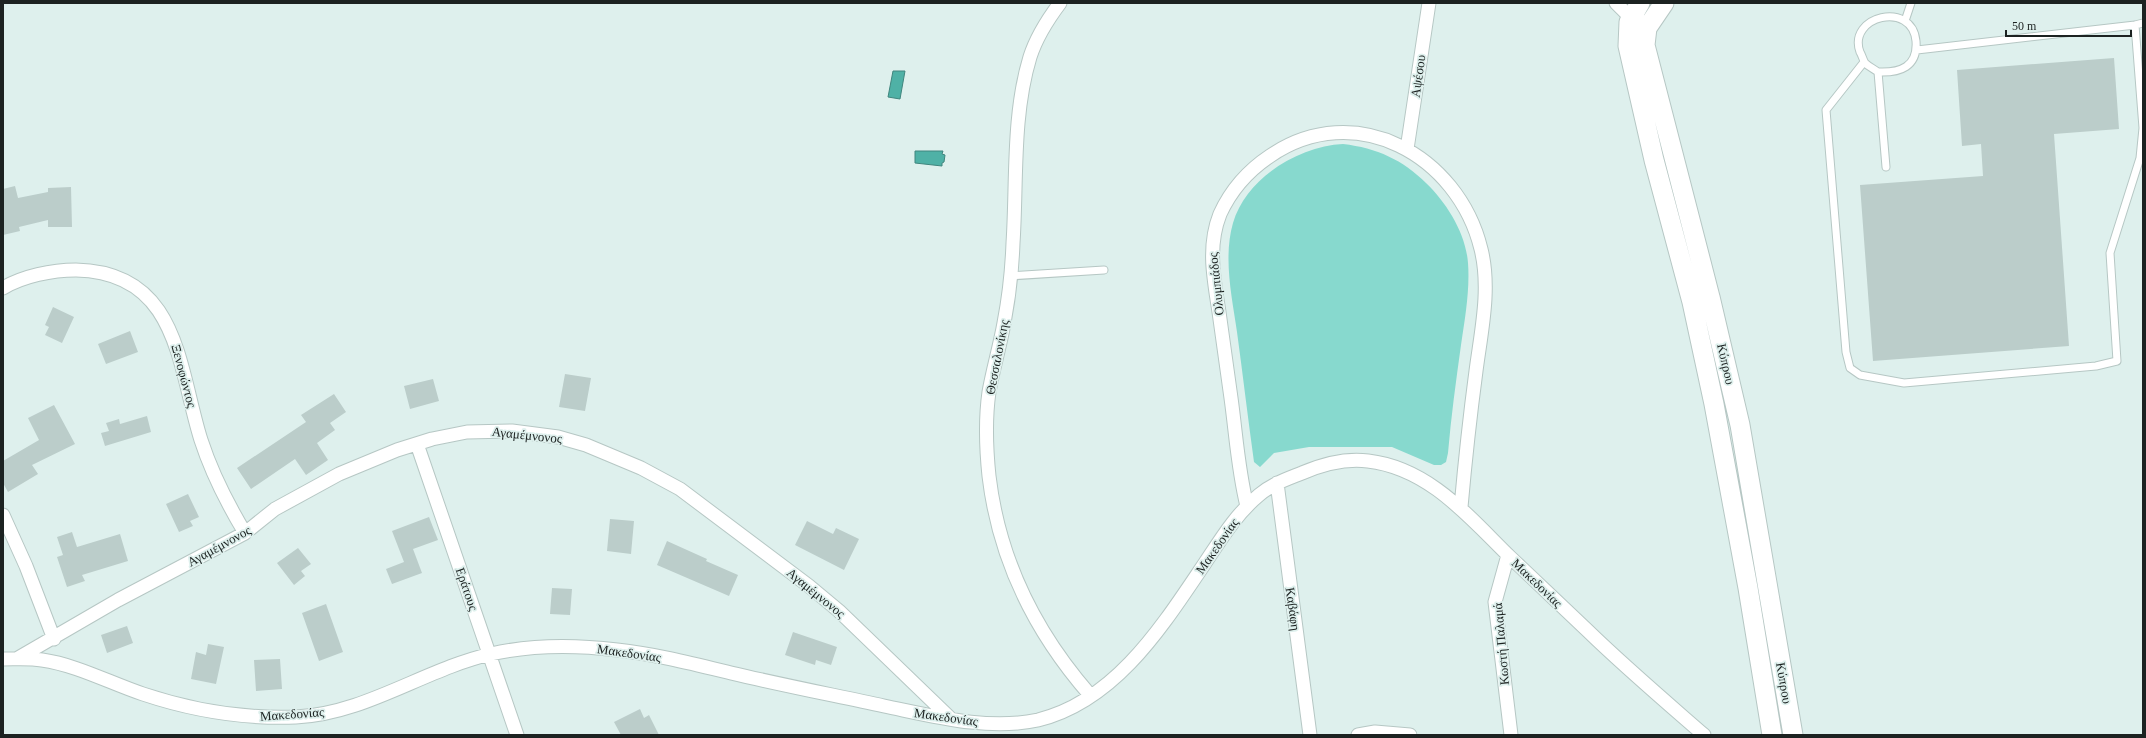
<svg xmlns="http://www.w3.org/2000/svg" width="2146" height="738" font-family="Georgia,serif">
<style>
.green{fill:#87d9ce}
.water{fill:#4fb1a6;stroke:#40867e}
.building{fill:#bbcdca}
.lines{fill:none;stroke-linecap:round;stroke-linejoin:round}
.service-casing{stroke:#b6c7c4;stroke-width:9}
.minor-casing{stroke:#b6c7c4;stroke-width:15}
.secondary-casing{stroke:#b6c7c4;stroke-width:21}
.service{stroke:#fff;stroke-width:7}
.minor{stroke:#fff;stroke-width:13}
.secondary{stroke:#fff;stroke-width:19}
.labels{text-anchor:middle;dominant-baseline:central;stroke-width:3.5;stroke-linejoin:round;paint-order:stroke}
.street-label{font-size:13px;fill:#1c2221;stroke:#def0ed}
</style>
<rect width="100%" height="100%" fill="#def0ed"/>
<path class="green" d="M1343,144C1377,148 1403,160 1426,183C1447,203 1466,234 1468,263C1470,290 1465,318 1461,345C1456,381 1451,417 1448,453L1446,462L1441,465H1434L1392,447H1309L1274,453L1260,467L1254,462C1248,419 1243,376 1237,332C1232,297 1223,258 1233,223C1246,178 1299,146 1343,144Z"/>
<path class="water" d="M893,71H905L900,99L888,97Z
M915,151H943L942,154L945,155L944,162L942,163V166L915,163Z"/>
<path class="building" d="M2114,58L2119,129L2054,134L2069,346L1873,361L1860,185L1983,176L1981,144L1962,146L1957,70Z
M15,186L18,198L48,192V188L71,187L72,227H48V220L19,227L20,231L3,235V189Z
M53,307L74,317L62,343L45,335L49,327L45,325Z
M130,331L138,352L106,364L98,344Z
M565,374L591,378L585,411L559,407Z
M433,379L439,401L410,409L404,386Z
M334,394L346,412L330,423L335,430L317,443L328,460L306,475L295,459L251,489L237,468L306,422L301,415Z
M54,405L75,444L32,465L38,474L8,492L3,483V461L39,440L28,418Z
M147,416L151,432L105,446L101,433L109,431L106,423L119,419L120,424Z
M188,494L199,517L190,521L193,526L179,532L166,504Z
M429,517L438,540L413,549L422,573L392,584L386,569L404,562L392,531Z
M610,519L634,521L631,554L607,551Z
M807,521L833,534L836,528L859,539L844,570L795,545Z
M72,532L77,547L120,534L128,561L82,575L85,581L67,587L57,557L63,555L57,537Z
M667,541L707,559L706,561L738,575L729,596L657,565Z
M298,548L311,564L301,571L305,576L294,585L277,563Z
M552,588L572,589L570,615L550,614Z
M326,604L343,652L319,661L302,613Z
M127,626L133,643L107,653L101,635Z
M793,632L837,647L831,665L816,660L815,665L785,655Z
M208,644L224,647L216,684L191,679L196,652L206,655Z
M280,659L282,689L256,691L254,660Z
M640,709L644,718L649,715L659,735H621L614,722Z"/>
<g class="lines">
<defs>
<path id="service" d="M1905,21L1911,3
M1917,50L2135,25L2143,23
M1864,62L1826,110L1846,352L1850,368L1860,375L1904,383L2096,366L2117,361L2110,253L2140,158L2143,128L2135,25
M1878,72C1900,73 1918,67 1916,41C1912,0 1847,16 1860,52C1862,55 1863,60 1865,63C1869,67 1874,69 1878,72L1886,167
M1010,276L1104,270"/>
<path id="minor" d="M1060,3C1048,19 1036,38 1030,57C1012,116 1017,183 1013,243C1012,270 1009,297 1004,323C1000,346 993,369 989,392C985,420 986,447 989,476C999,560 1034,631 1090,695
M1616,3L1625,12L1639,19
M1407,149L1429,3
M3,288C23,276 52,270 76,270C179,272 178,367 201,440C212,474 227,503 245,533
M417,444L517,735
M1277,483L1310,735
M1247,506C1238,470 1236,434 1231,398C1227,369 1223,341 1219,312C1214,279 1207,247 1220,214C1231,190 1249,170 1270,156C1355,98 1458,155 1481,249C1491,289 1481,332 1476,371C1470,416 1465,462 1461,507
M3,515L26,566L54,639
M1508,555L1495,602L1511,735
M18,658L118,600L245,533L275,509L339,474L397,450L432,439L467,432L512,431L558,437L586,445L641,468L680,489L809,586L839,611L951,719
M3,659C16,659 29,658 42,660C77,665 110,683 143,694C194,711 243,719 296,717C365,714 425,669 491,654C531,645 576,645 617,650C655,654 694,664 731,673C782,685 833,695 884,706C933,716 988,731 1038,720C1116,701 1163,625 1205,563C1221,539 1236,514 1259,495C1272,484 1287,479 1302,473C1323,464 1345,458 1368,461C1429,468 1469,517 1510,557C1536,582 1562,606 1588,631C1625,667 1665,701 1704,735
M1358,735L1375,732L1410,735"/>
<path id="secondary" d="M1640,3L1629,22L1628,46L1654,160L1692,302L1714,404L1748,588L1772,735
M1664,3L1647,28L1645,45L1710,297L1740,425L1793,735"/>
</defs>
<use href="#service" class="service-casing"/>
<use href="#minor" class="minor-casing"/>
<use href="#secondary" class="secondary-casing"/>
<use href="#service" class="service"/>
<use href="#minor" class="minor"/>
<use href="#secondary" class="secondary"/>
</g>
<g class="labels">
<g class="street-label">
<text transform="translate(1418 76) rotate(-82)">Αψέσου</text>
<text transform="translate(1216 284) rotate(-96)">Ολυμπιάδος</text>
<text transform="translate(997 357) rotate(-79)">Θεσσαλονίκης</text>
<text transform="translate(1726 364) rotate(77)">Κύπρου</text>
<text transform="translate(184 376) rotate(75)">Ξενοφώντος</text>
<text transform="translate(527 435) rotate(6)">Αγαμέμνονος</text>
<text transform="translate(219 546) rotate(-29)">Αγαμέμνονος</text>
<text transform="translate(1217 546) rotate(-55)">Μακεδονίας</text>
<text transform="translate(1537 583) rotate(44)">Μακεδονίας</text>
<text transform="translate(467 589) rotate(71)">Εράτους</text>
<text transform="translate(816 593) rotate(39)">Αγαμέμνονος</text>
<text transform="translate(1293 609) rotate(82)">Καβάφη</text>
<text transform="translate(1501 644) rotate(-95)">Κωστή Παλαμά</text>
<text transform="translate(629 653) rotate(8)">Μακεδονίας</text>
<text transform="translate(1784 683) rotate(80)">Κύπρου</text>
<text transform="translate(292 714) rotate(-4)">Μακεδονίας</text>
<text transform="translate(946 717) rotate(8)">Μακεδονίας</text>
</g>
</g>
<rect width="2146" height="738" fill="none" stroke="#1c2221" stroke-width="8"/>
<path d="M2006 30v6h125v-6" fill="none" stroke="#1c2221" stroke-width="2"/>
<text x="2012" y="30" font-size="12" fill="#1c2221" stroke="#def0ed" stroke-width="3" paint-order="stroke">50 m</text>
</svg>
